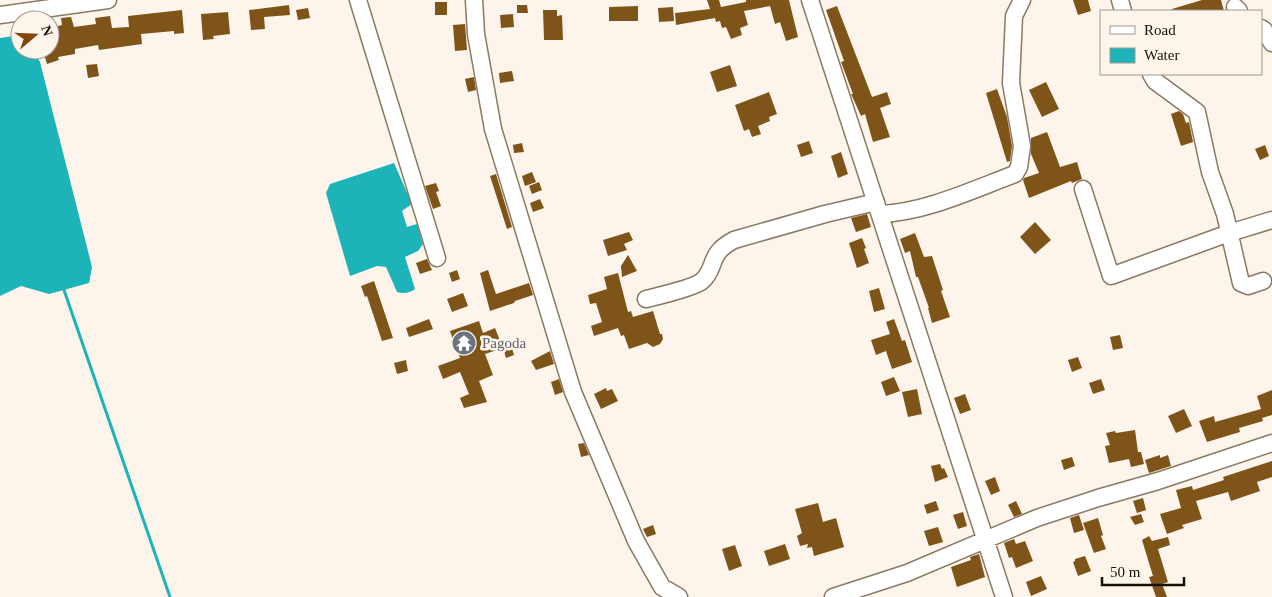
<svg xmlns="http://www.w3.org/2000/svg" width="1272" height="597" font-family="'Times New Roman',serif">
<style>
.water{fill:#1cb3b9}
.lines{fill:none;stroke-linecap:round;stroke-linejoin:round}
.stream{stroke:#1cb3b9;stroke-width:3}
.building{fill:#7e5418}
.minor-casing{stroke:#8b7963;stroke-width:19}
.minor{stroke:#fff;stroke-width:16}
.labels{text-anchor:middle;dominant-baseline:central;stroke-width:5;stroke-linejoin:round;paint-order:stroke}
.worship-label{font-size:15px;fill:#5b616d;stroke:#fdf5eb;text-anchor:start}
</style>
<rect width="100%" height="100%" fill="#fdf5eb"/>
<path class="water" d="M20,35V50H33L40,62L92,267L89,283L49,294L21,286L0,296V38Z
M394,163L412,204L402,211L407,227L417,224L423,244L418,251L405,257L415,289C410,293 403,294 397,292L386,267L377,266L350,276L326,193L330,184Z"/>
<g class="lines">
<path class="stream" d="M64,290L170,597"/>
</g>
<path class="building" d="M707,0H719L721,7L746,2V0H789L798,37L786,41L780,22L775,24L770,6L744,11L748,25L740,28L742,35L731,39L726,27L722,28L720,21L716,22L715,18L676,25L675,13L710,9Z
M1073,0H1088L1091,11L1078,15Z
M1202,0H1221L1224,11H1172V9Z
M435,2H447V15H435Z
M289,5L290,15L264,17L265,29L251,30L249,10Z
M517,5H527L528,13H517Z
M638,6V21H609V7Z
M837,6L872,97L887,92L891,104L880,108L890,137L873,142L865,114L861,116L852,96L851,94H853L841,62L844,61L826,10Z
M673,7L674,21L659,22L658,8Z
M308,8L310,18L298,20L296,10Z
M182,10L184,33L174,34V31L141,34L142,44L99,50L98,45L75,49V54L58,57L59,60L47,64L44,54L50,52V28L62,25L61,18L71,17L74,27L96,24L95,18L110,16L112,28L129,27L128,16Z
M543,10H557V16L562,15L563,40H544Z
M228,12L230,34L213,36L214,39L203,40L201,14Z
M513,14L514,27L501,28L500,15Z
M465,24L467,50L455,51L453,25Z
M97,64L99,76L88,78L86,65Z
M730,65L737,86L717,92L710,72Z
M512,71L514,81L500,83L499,73Z
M474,77L476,90L468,92L465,79Z
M1046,82L1059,109L1042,117L1029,90Z
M997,89L1007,117L1012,146L1010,161L1007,162L986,93Z
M769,92L777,114L769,117L770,121L758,126L761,134L752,137L749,129L744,131L735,105Z
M1179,111L1183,114L1186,123L1189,122L1193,142L1181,146L1171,114Z
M1047,132L1060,167L1077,162L1082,179L1072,183L1071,181L1029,198L1023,180L1024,178L1039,173L1031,154V138Z
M809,141L813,153L801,157L797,145Z
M522,143L524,152L514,153L513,145Z
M1265,145L1269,156L1260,160L1255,149Z
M841,152L848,174L838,178L831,156Z
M532,172L536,182L525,186L522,176Z
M496,174L512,227L507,229L490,176Z
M539,182L542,190L532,194L529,186Z
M436,183L439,191L436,192L441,206L433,209L425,186Z
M540,199L544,208L533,212L530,203Z
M867,214L871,227L856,232L851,218Z
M1035,222L1051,240L1035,254L1020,237Z
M629,232L633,240L624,244L627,250L608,256L603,240Z
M915,233L924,257L932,256L943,290L941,291L950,317L932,323L928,308H929L918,277H916L910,251L905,253L900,239Z
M862,238L866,248L864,249L869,263L857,268L849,243Z
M628,255L637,271L622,277L621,266Z
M427,259L432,270L420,274L416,263Z
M457,270L460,279L452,282L449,273Z
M488,270L496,294L529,283L533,295L515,301L514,303L490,311L480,273Z
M618,273L628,312L631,311L633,317L653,311L660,334H662L663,339L660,344L653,347L647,343L629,349L624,335L621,336L618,328L594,336L591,326L602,322L596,303L590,304L588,295L607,289L604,277Z
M374,281L393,338L382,341L367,296L365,297L361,286Z
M879,288L885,309L874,312L869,291Z
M463,293L468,306L452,312L447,299Z
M429,319L433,329L409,337L406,328Z
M894,319L902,341L905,340L912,362L892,369L886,351L876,355L871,340L890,334L886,322Z
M479,321L483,333L495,328L503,348L485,354L493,375L479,381L487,402L464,408L460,398L469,394L460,372L443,379L438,366L460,358L450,331Z
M1120,335L1123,348L1113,350L1110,337Z
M511,345L514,355L506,358L503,348Z
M550,351L554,364L536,370L531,361Z
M1078,357L1082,368L1072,372L1068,360Z
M406,360L408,371L397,374L394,363Z
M894,377L900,391L886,396L881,382Z
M559,379L563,392L555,395L551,382Z
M1101,379L1105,390L1093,394L1089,383Z
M606,388L607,391L612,389L618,401L601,409L594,394Z
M917,389L922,414L908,417L902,392Z
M1272,390V415L1262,418L1263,421L1239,428L1240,432L1207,442L1199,421L1214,416L1215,422L1261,409L1257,396Z
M965,394L971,410L960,414L954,398Z
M1184,409L1192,426L1176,433L1168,416Z
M1135,430L1138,452H1141L1144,464L1131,467L1129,459L1109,463L1105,446L1110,445L1106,433L1115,431L1116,433Z
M584,443L589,455L581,457L578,444Z
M1160,455V458L1168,455L1171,466L1149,473L1145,460Z
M1072,457L1075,466L1064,470L1061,460Z
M1272,461V477L1257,482L1260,491L1231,501L1228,492L1196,501L1202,519L1182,525L1184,528L1167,534L1160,514L1181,508L1176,490L1192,486L1193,490L1224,480L1223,477Z
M940,464L942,469L944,468L948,477L935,482L931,466Z
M995,477L1000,491L991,495L985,481Z
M1143,498L1146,510L1137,513L1133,501Z
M936,501L939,510L927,514L924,505Z
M1016,501L1022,514L1014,517L1008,505Z
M818,503L823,522L836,518L844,547L814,556L812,547L807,548L808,544L800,546L797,536L802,533L795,509Z
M963,512L967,526L958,529L953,515Z
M1141,514L1144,522L1135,525L1130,517Z
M1079,515L1084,530L1074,533L1070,518Z
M1098,518L1103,535L1101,536L1106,549L1094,553L1083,523Z
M653,525L656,534L647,537L643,529Z
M938,527L943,542L929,546L924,531Z
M1149,536L1152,541L1168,537L1170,545L1158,549L1168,582L1162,584L1167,597H1156L1149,577L1153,576L1142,540Z
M1014,539L1016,544L1025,541L1033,561L1016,568L1012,557L1009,558L1004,543Z
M785,544L790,559L769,566L764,551Z
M735,545L742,566L729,571L722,549Z
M979,554L985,577L957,587L951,567L971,560L970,557Z
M1085,556L1091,571L1078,576L1073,562L1075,561V559Z
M1041,576L1047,589L1031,596L1026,582Z"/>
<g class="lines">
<defs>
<path id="minor" d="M358,0L437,258
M474,0L476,34L493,129L573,392L636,541L662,587L679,597
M810,0L1004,597
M1120,0L1123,11
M1235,7L1239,11
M0,15L108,0
M1261,28L1264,30L1272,43
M1151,74L1155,81L1197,112L1210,172L1225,214L1241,283L1248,286L1263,281
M1083,189L1111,276L1229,233L1272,220
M880,214C926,212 972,190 1015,174L1019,167L1022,146L1011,83L1014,16L1022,0
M646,299C658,296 694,288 702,281C717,268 707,254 734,240L825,214L876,202
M833,597L907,573L1037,518L1098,498L1158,481L1272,443"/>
</defs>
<use href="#minor" class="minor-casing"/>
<use href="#minor" class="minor"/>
</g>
<defs>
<symbol id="temple-disc" viewBox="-11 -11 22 22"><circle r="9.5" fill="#6b7280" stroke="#fdf5eb"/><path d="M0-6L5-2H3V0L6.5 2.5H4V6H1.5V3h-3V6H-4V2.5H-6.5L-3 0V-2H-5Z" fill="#fff"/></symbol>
</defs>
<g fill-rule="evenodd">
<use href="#temple-disc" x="450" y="329" width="28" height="28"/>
</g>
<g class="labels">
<g class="worship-label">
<text x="482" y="343">Pagoda</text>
</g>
</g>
<rect x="1100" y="10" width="162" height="65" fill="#fdf5eb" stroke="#a19990"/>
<rect x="1110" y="26" width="25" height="8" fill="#ffffff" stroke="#a19990"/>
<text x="1144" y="35" font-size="15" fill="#161008">Road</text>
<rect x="1110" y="48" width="25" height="15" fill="#1cb3b9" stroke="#a19990"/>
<text x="1144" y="60" font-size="15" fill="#161008">Water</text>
<g transform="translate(35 35) rotate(71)"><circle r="24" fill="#fdf5eb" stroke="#a19990"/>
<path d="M0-4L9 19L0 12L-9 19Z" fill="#86450e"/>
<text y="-8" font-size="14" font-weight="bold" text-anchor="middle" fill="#161008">N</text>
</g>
<path d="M1102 577v8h82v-8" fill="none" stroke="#161008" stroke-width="2.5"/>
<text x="1110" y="577" font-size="15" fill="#161008" stroke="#fdf5eb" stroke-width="4" paint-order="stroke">50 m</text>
</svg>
